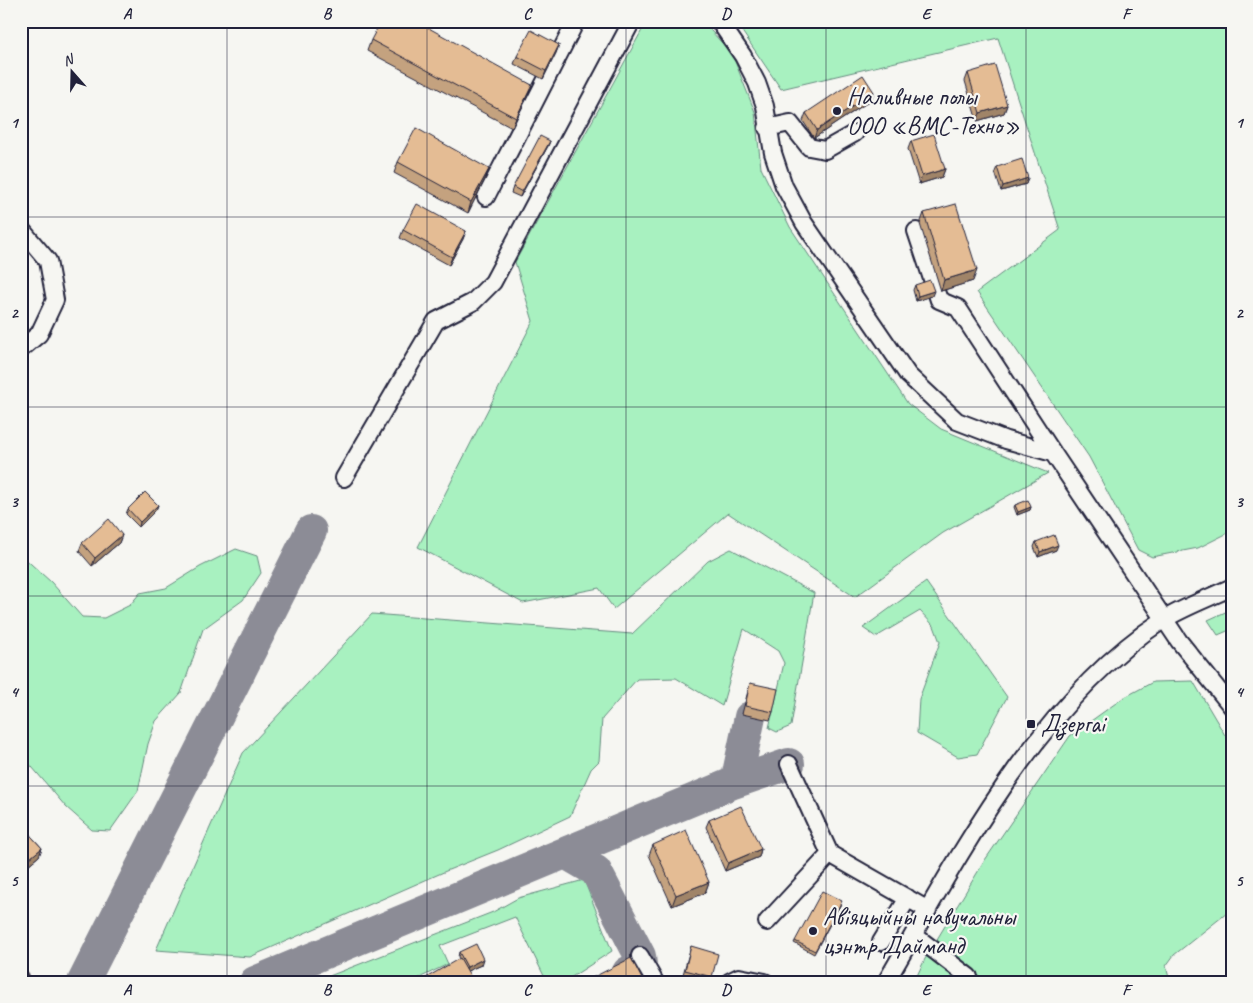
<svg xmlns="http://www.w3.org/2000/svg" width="1253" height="1003" font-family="Caveat,sans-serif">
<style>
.green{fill:#a8f1c0;stroke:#658a7e}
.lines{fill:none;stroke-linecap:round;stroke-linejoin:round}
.taxiway{stroke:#8c8c96;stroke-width:32}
.minor-casing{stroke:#22223b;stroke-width:20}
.minor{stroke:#f6f6f2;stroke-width:16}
.wall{fill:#c4a27f;stroke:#22223b}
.shaded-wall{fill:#a08468;stroke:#22223b}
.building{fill:#e4bc94;stroke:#22223b}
.grid{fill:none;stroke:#22223b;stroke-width:1;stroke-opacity:0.55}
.poi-dot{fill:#22223b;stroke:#f6f6f2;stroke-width:2}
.labels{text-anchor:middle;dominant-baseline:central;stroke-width:4.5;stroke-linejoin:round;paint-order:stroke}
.poi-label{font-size:25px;fill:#22223b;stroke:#f6f6f2;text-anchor:start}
.neatline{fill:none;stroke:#22223b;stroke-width:2}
.grid-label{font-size:16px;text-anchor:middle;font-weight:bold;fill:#22223b}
</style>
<rect width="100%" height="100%" fill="#f6f6f2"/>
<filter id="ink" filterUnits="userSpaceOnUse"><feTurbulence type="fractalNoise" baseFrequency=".02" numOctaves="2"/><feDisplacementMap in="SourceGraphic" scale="10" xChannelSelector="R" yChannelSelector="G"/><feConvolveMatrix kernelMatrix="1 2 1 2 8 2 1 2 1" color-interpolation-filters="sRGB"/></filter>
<g filter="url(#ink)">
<path class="green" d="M647,21H702L732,54L755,112L761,168L790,227L908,404L941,429L1048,473L943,533L855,597L728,513L614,609L599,588L523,603L418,547L533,321L515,262Z
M735,21H1232V531L1198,548L1152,557L1138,550L1089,457L977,292L1060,230L998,38L781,89Z
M236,549L257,556L261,573L243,600L203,629L181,693L156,721L148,744L138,791L110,831L92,830L66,807L21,754V555L51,582L82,617L104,618L130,605L140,593L166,588L200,567Z
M731,549L814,593L791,726L777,732L769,728L784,663L778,651L744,629L722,706L676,678L637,679L602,719L599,761L591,769L570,816L498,850L446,871L250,957L156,950L243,753L372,614L632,634L708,561Z
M926,582L1007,697L977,754L958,757L917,733L919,699L940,642L934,626L920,611L876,637L863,628Z
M1232,609V629L1218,635L1208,620Z
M1193,681L1232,747V909L1174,955L1166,966L1170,982H914L925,959L985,860L1070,736L1123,698L1153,682Z
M584,880L612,951L570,978L572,982H547L515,917L440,946L448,964L411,982H314L493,912L518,898Z"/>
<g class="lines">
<path class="taxiway" d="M733,783L737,778L750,717
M567,854L596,871L640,956L641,965L628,972
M83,982L311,531
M255,982L733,783L789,764"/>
<defs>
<path id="minor" d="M719,21L743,56L757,83L765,106L773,153L784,186L804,223L908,375L957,421L1006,440L1053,453L1179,641L1232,707
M767,128L790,123L809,147L825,150L855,133
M486,197L576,21
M21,229L48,261L55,300L39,334L21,349
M916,231L939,300L958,308L1053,453
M344,478L436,321L473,302L493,282L632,21
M789,764L830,854L928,910
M767,922L830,854
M914,935L969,977
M881,942L908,898
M640,956L655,982
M729,982L739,977L765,982
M886,982C959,856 1039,701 1163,620C1184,607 1209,598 1232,587"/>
</defs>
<use href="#minor" class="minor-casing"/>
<use href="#minor" class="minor"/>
</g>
<path class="wall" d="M371,40L532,85L528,95L512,128L367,51Z
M559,45L556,53L543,79L514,64L517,56Z
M968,73L1007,105L1004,113L977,121L965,81Z
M871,100L814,138L803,121L806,113Z
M550,141L548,146L520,197L511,193L513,187Z
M911,141L945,169L942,177L919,184L908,149Z
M398,162L489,169L485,179L468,213L394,173Z
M997,167L1028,178L1026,184L1001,191L995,172Z
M924,213L973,281L941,291L920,224Z
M403,230L466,231L463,239L449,265L400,238Z
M915,285L932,296L916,301L913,290Z
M158,505L156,510L139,527L126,514L128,509Z
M1015,505L1031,507L1030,510L1017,515L1014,507Z
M122,535L119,543L92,566L79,551L82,543Z
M1036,542L1056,550L1038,557L1034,547Z
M750,683L773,712L770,720L742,714L748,691Z
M709,820L761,849L759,857L725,871L706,827Z
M21,825L42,848L39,856L22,870L21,869Z
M653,845L709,882L705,893L672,906L649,855Z
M841,904L814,954L794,943L795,941Z
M691,946L712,977L711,982H697L682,978Z
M459,952L481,965L467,971L458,957Z"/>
<path class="shaded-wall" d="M559,45L556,53L543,79L546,71Z
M532,85L528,95L512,128L516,118Z
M874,92L871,100L814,138L817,130Z
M1007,105L1004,113L977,121L980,113Z
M550,141L548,146L520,197L522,192Z
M489,169L485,179L468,213L471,202Z
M945,169L942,177L919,184L922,176Z
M1028,178L1026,184L1001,191L1003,186Z
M466,231L463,239L449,265L452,257Z
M977,270L973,281L941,291L944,280Z
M934,291L932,296L916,301L918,296Z
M158,505L156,510L139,527L140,522Z
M1031,507L1030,510L1017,515L1018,512Z
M122,535L119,543L92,566L95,558Z
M1058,545L1056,550L1038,557L1040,552Z
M42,848L39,856L22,870L25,862Z
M761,849L759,857L725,871L728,863Z
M709,882L705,893L672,906L676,895Z
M483,959L481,965L465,972L467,967Z
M29,974L26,982H21V979Z"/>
<path class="building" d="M381,21H416L532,85L516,118L371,40Z
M531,30L559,45L546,71L517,56Z
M995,65L1007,105L980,113L968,73Z
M863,75L874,92L817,130L806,113Z
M416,128L489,169L471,202L398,162Z
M934,134L945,169L922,176L911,141Z
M540,136L550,141L522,192L513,187Z
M1022,159L1028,178L1003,186L997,167Z
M417,204L466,231L452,257L403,230Z
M956,204L977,270L944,280L924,213Z
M930,280L934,291L918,296L915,285Z
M145,492L158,505L140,522L128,509Z
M1028,500L1031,507L1018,512L1015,505Z
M109,519L122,535L95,558L82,543Z
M1054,535L1058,545L1040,552L1036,542Z
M750,683L778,689L773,712L745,706Z
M741,806L761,849L728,863L709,820Z
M21,825L42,848L25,862L21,857Z
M686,830L709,882L676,895L653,845Z
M822,891L842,901L815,951L795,941Z
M476,944L483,959L467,967L459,952Z
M691,946L718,954L712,977L685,970Z
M460,958L472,979L468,982H419Z
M631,958L642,979L637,982H589L588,980Z
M21,963L29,974L21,979Z"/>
</g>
<path class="grid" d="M227,21V982M427,21V982M626,21V982M826,21V982M1026,21V982M21,217H1232M21,407H1232M21,596H1232M21,786H1232"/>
<g class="poi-dot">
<circle cx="837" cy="111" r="5"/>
<rect x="1026" y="719" width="10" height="10" rx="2.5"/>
<circle cx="813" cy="931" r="5"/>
</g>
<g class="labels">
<g class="poi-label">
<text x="847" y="97">Наливные полы<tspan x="847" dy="29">ООО «ВМС-Техно»</tspan></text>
<text x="1041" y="724">Дзергаі</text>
<text x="823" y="917">Авіяцыйны навучальны<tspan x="823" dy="29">цэнтр Дайманд</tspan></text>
</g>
</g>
<rect width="1253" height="1003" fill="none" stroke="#f6f6f2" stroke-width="55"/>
<g transform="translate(72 72) rotate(340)" stroke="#f6f6f2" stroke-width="4" paint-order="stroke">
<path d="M0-4L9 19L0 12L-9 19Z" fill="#22223b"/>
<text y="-8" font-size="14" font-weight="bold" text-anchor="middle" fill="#22223b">N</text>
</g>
<rect x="28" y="28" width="1198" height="948" class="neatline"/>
<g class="grid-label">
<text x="127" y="19">A</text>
<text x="327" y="19">B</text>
<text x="527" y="19">C</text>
<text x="726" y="19">D</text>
<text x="926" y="19">E</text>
<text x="1126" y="19">F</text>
<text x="14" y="128">1</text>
<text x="1239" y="128">1</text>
<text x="14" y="318">2</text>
<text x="1239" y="318">2</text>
<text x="14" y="507">3</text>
<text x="1239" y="507">3</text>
<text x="14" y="697">4</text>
<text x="1239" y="697">4</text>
<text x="14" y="886">5</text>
<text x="1239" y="886">5</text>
<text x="127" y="995">A</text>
<text x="327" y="995">B</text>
<text x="527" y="995">C</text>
<text x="726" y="995">D</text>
<text x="926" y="995">E</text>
<text x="1126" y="995">F</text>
</g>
</svg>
